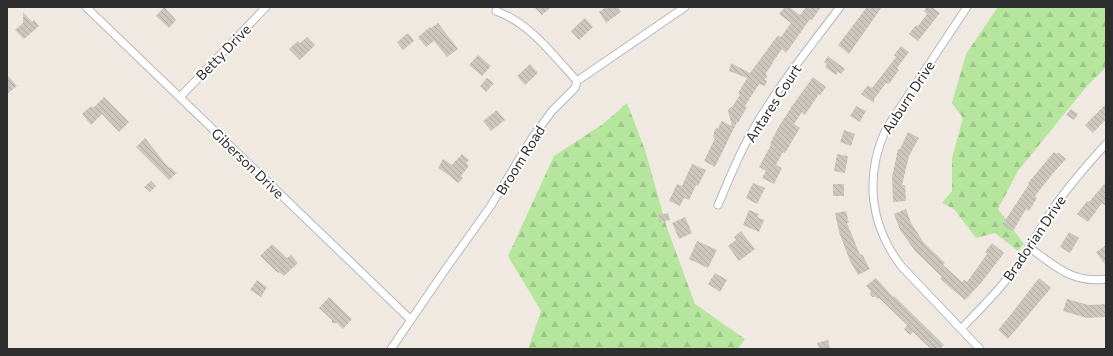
<svg xmlns="http://www.w3.org/2000/svg" width="1113" height="356" font-family="Commissioner,sans-serif">
<style>
.forest{fill:url(#forest-firs)}
.building{fill:url(#building-back-hatch)}
.lines{fill:none;stroke-linecap:round;stroke-linejoin:round}
.street-casing{stroke:#b4b7c1;stroke-width:9}
.street{stroke:#fff;stroke-width:7}
.labels{text-anchor:middle;dominant-baseline:central;stroke-width:4;stroke-linejoin:round;paint-order:stroke}
.street-label{font-size:14px;fill:#2e2e2e;stroke:#fff}
</style>
<defs>
<pattern id="forest-firs" width="22" height="20" patternUnits="userSpaceOnUse"><rect width="22" height="20" fill="#b6e59e"/><path d="M5 1l3.5 6h-7zM16 11l3.5 6h-7z" fill="#9dc588"/></pattern>
<pattern id="building-back-hatch" width="6" height="6" patternUnits="userSpaceOnUse"><rect width="6" height="6" fill="#cbc7bf"/><path d="M-1 5l2 2M0 0l6 6M5-1l2 2" fill="none" stroke="#afaba4"/></pattern>
</defs>
<rect width="100%" height="100%" fill="#efe9e1"/>
<path class="forest" d="M998,7H1106V67L1086,87L1018,171L998,209L1024,244L1018,251L995,233L976,238L954,209L942,203L952,191V158L963,118L952,103L966,54Z
M627,103L645,150L667,228L695,304L745,339L738,349H528L541,311L508,256L554,156L603,124Z"/>
<path class="building" d="M164,7L176,20L169,28L156,16Z
M534,7H551L542,15Z
M606,7H618L621,12L607,22V24L599,12Z
M785,7H789L800,15L806,7H821L812,20L810,19L786,53L782,49L772,63H773L766,73L767,78L764,79L767,81L765,86L759,84L745,106L747,107L738,123L737,122L715,167L704,161L715,138L713,137L714,132L715,129L718,128L722,121L732,126L728,111L729,108L732,107L740,95L738,93L747,78L729,71L731,63L750,73L778,35L781,37L791,23L779,14Z
M867,7H882L849,54L838,45Z
M927,7H932L940,13L918,41L909,34L916,25L918,26L927,14L924,11Z
M23,12L32,22L34,20L39,26L24,39L15,30L23,23Z
M585,18L593,27L579,40L571,31Z
M438,23L458,49L447,57L434,41L426,47L418,37L430,27L431,28Z
M408,33L414,41L403,50L397,42Z
M307,37L315,45L300,60L289,49L298,41L300,43Z
M901,46L909,52L897,68L899,70L889,84L886,83L874,99V103L861,94L868,85L872,88L896,57L894,55Z
M478,55L491,66L482,76L469,65Z
M828,56L845,69L841,74L838,72L836,75L825,67L827,64L824,62Z
M530,64L538,73L525,85L517,76Z
M7,75L17,86L7,94Z
M813,77L826,87L820,95L819,94L805,115L802,112L794,124L800,128L785,153L783,152L776,165L782,168L774,184L762,178L766,171L759,167L771,145L770,144L778,128L792,106Z
M487,78L494,83L486,92L480,86Z
M104,97L129,122L119,132L102,114L91,125L82,114L91,106L93,108Z
M1106,104V119L1093,133L1085,125Z
M856,106L866,111L860,122L850,116Z
M1071,109L1078,114L1074,120L1066,115Z
M497,110L505,120L491,131L483,121Z
M844,130L855,134L851,146L840,142Z
M908,132L919,138L909,156L902,185H905L906,201L893,202L892,177L898,149H900Z
M145,138L169,168L170,167L177,173L169,180L136,147Z
M1054,152L1057,154L1059,153L1066,159L1054,172L1035,196L1037,198L1029,211L1026,209L1013,231L1002,225L1029,184L1028,183Z
M462,154L469,160L466,163L469,166L461,176L463,178L458,183L446,173L438,168L443,159L452,165Z
M837,154L848,156L845,173L834,171Z
M692,164L706,170L698,186L696,185L689,200L684,198L680,206L669,201L677,184L682,186Z
M151,181L156,186L150,192L144,187Z
M1106,182V206L1102,203L1088,222L1077,214L1087,201L1089,202Z
M753,183L765,188L757,204L746,198Z
M833,184H844V196H833Z
M906,209L911,223L924,243L945,263L943,265L962,282L964,280L967,282L987,254L985,252L992,243L1004,253L981,283L965,300L940,279L942,277L915,251L900,230L894,214Z
M749,210L759,214L757,217L764,220L759,232L743,225Z
M846,211L849,223H847L860,255L862,254L870,269L858,275L850,261L839,232L835,213Z
M668,213L670,220L659,222L658,215Z
M685,217L692,233L679,239L672,223Z
M741,231L755,249L739,261L728,246L736,240L734,237Z
M1069,232L1079,238L1070,253L1060,247Z
M697,241L717,250L708,268L689,259Z
M272,244L287,258L291,255L298,263L284,276L279,272L278,273L260,256Z
M1106,245V266L1096,252Z
M715,273L727,280L720,292L708,284Z
M876,278L893,297L894,296L944,345L940,349H931L913,332L910,335L904,329L907,325L879,298L877,299L876,297H872L870,294L871,291L866,286Z
M1039,278L1051,288L1008,339L998,330L1012,313Z
M257,280L267,287L261,297L250,290Z
M329,297L352,319L343,329L337,323H332V320L319,308Z
M1067,299L1088,305L1106,304V317L1087,318L1063,311Z
M828,340L830,349H819L817,343Z"/>
<g class="lines">
<defs>
<path id="street" d="M86,7L411,320
M967,7L886,129C864,177 870,226 902,267L980,349
M496,11C530,23 553,55 577,81
M180,97L266,7
M718,205C729,180 739,153 753,130C778,86 810,47 840,7
M1030,248C1055,266 1073,284 1106,279
M961,329C979,310 998,292 1014,270C1027,253 1037,234 1048,216C1065,190 1085,167 1106,144
M391,349L445,270L490,207L532,138L552,111L575,88L577,81L685,7"/>
</defs>
<use href="#street" class="street-casing"/>
<use href="#street" class="street"/>
</g>
<g class="labels">
<g class="street-label">
<text transform="translate(223 52) rotate(-46)">Betty Drive</text>
<text transform="translate(908 97) rotate(-57)">Auburn Drive</text>
<text transform="translate(773 103) rotate(-57)">Antares Court</text>
<text transform="translate(520 160) rotate(-58)">Broom Road</text>
<text transform="translate(248 163) rotate(44)">Giberson Drive</text>
<text transform="translate(1034 238) rotate(-56)">Bradorian Drive</text>
</g>
</g>
<rect width="1113" height="356" fill="none" stroke="#2e2e2e" stroke-width="16"/>
</svg>
